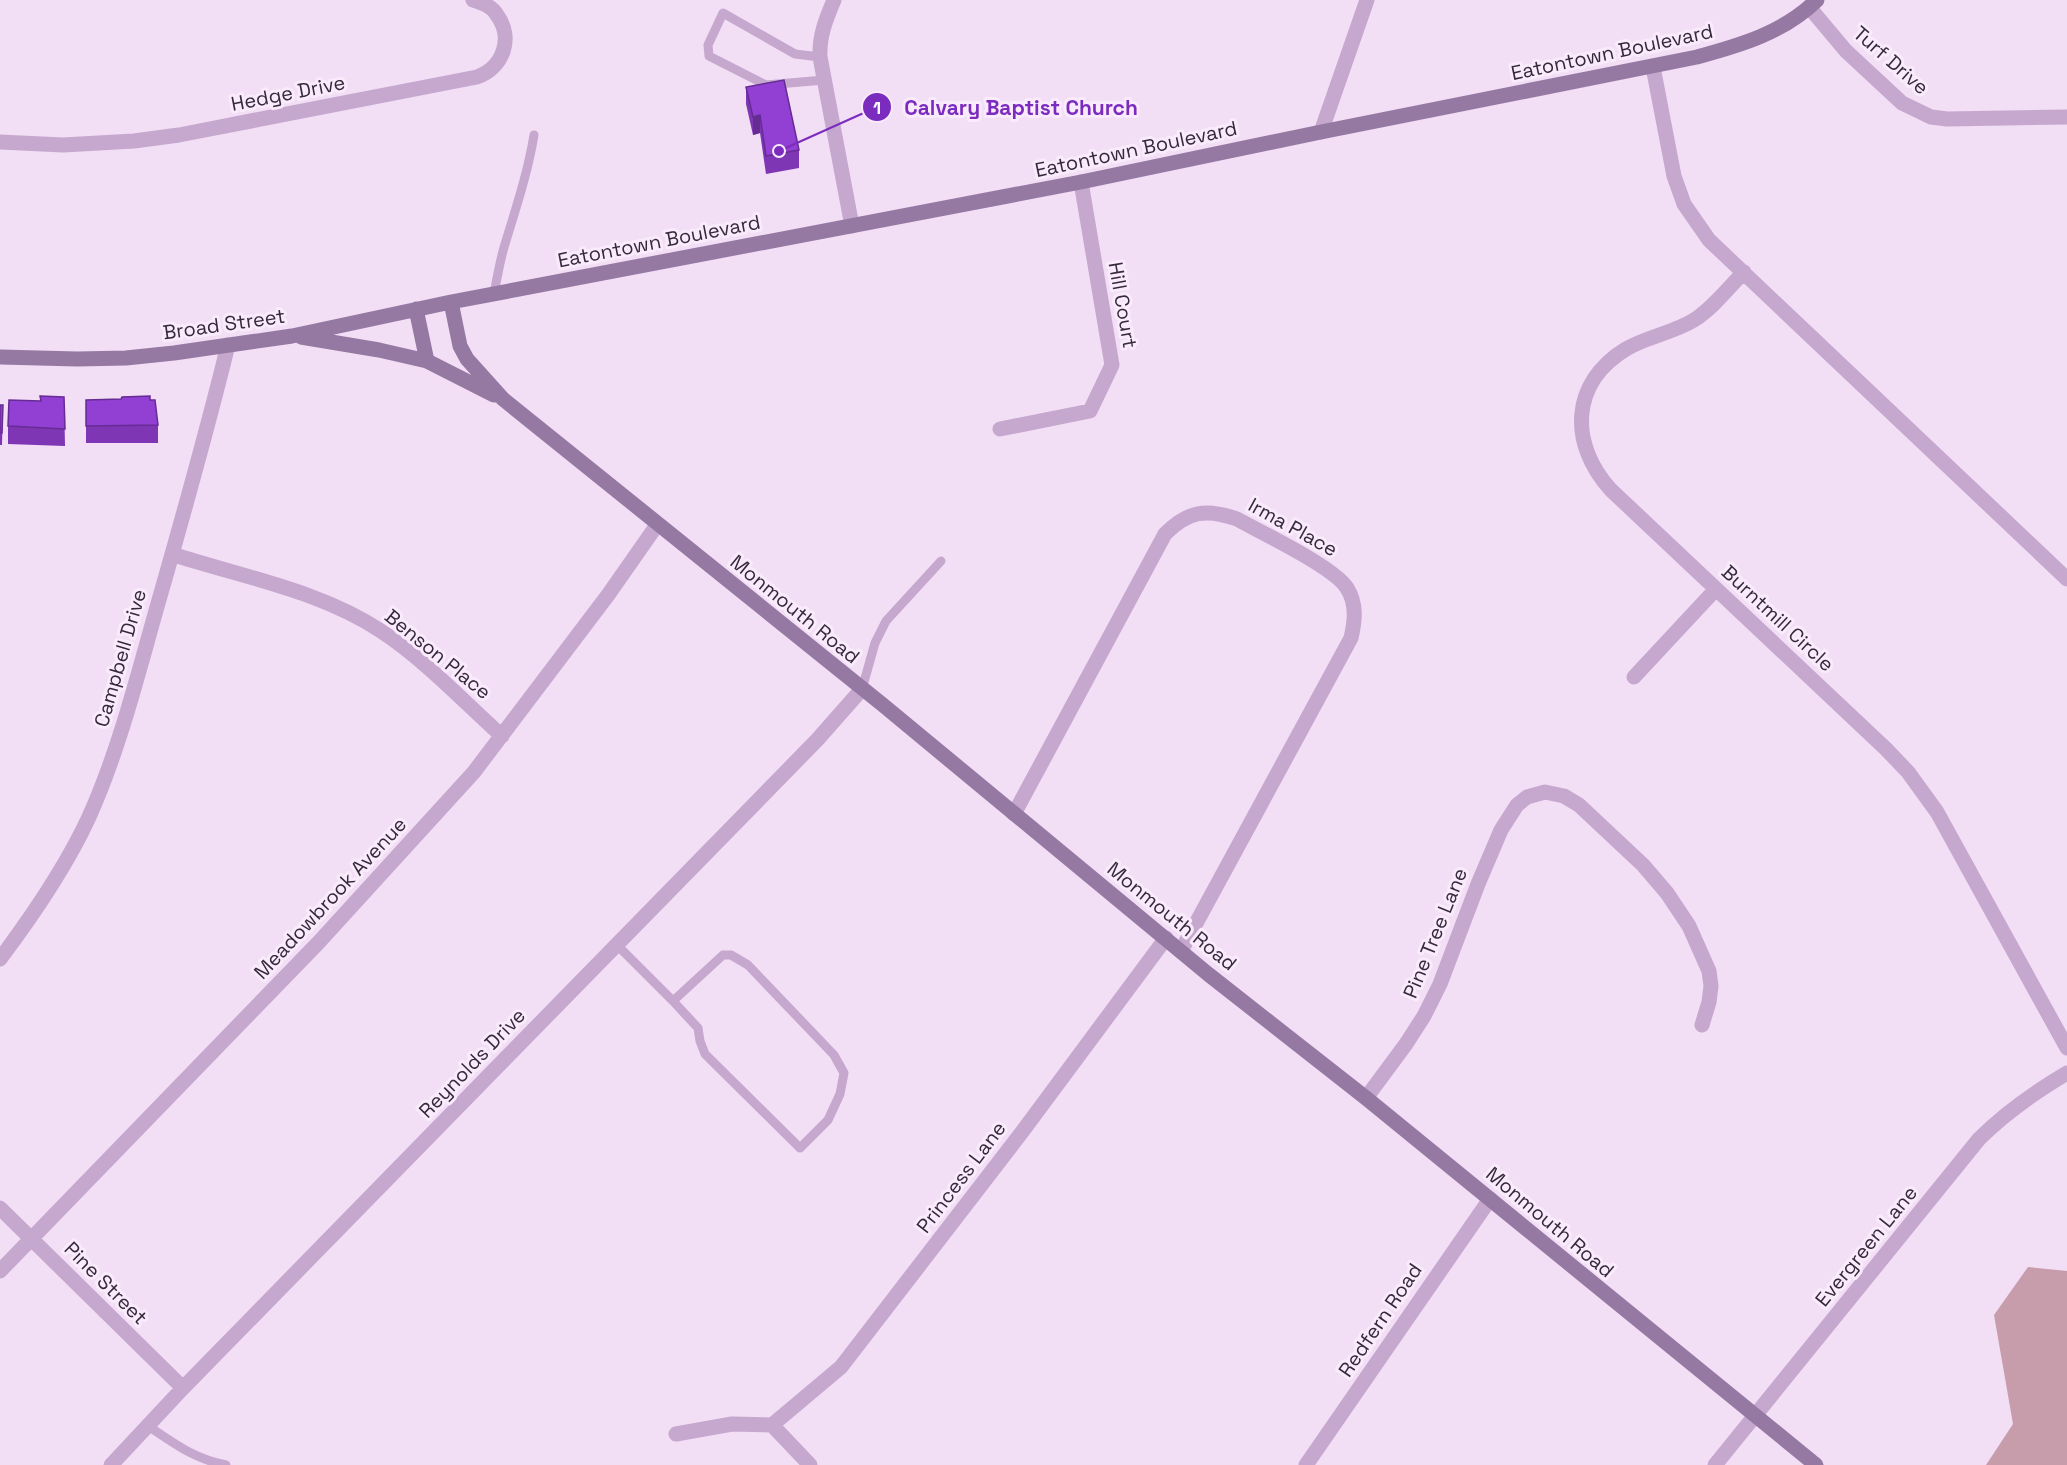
<svg xmlns="http://www.w3.org/2000/svg" width="2067" height="1465" font-family="'Space Grotesk',sans-serif">
<style>
.green{fill:#c79cab}
.lines{fill:none;stroke-linecap:round;stroke-linejoin:round}
.lane{stroke:#c6a8cf;stroke-width:9}
.street{stroke:#c6a8cf;stroke-width:15}
.secondary{stroke:#9679a3;stroke-width:15}
.wall{fill:#7e36b5}
.shaded-wall{fill:#662c94}
.building{fill:#923fd3;stroke:#662c94;stroke-width:1.5}
.labels{text-anchor:middle;dominant-baseline:central;stroke-width:6;stroke-linejoin:round;paint-order:stroke}
.street-label{font-size:20px;fill:#35293b;stroke:#faebfc}
.leader{fill:none;stroke:#7b2cbf;stroke-width:2}
.callout-dot{fill:#7b2cbf;stroke:#faebfc;stroke-width:2}
.mark-label{font-size:18px;text-anchor:middle;font-weight:bold;fill:#fff}
.callout-label{font-size:21px;text-anchor:middle;font-weight:bold;fill:#7b2cbf;stroke:#faebfc;stroke-width:6;stroke-linejoin:round;paint-order:stroke}
</style>
<rect width="100%" height="100%" fill="#f2def5"/>
<path class="green" d="M2028,1267L2067,1271V1465H1986L2013,1424L1994,1315Z"/>
<g class="lines">
<path class="lane" d="M820,57L795,54L723,13L708,45L709,56L766,85L824,80
M494,294C497,278 500,260 505,244C516,208 528,172 534,135
M862,689L875,643L886,621L941,561
M617,945L673,1001L723,955H731L748,965L834,1055L844,1073L840,1094L828,1120L800,1148L705,1054L700,1041L698,1028L673,1001
M148,1426C175,1444 194,1459 226,1465"/>
<path class="street" d="M834,0C826,19 819,36 820,57L852,226
M1809,7L1846,51L1902,103L1931,117L1947,119L2067,117
M1653,67L1674,176L1684,204L1709,240L2067,579
M1321,132L1367,0
M0,142L63,145L134,141L179,135L477,77C503,68 514,38 497,15C492,6 482,3 473,0
M1744,272C1728,288 1713,308 1694,320C1673,333 1646,337 1626,349C1570,383 1569,444 1611,490L1886,749L1908,772L1937,812L2067,1048
M1000,429L1090,411L1112,365L1081,182
M172,554C242,577 319,590 381,631C425,660 463,701 502,736
M1634,677L1716,589
M1014,814L1165,534C1188,511 1206,508 1237,519C1262,533 1334,567 1347,588C1357,604 1355,621 1351,638L1181,951
M0,959C33,915 66,867 89,817C120,748 138,673 159,600C183,516 207,431 228,345
M1366,1098L1406,1044L1424,1016L1440,984L1478,884L1501,830L1517,805L1527,797L1545,792L1564,796L1579,805L1643,865L1667,893L1689,926L1709,971L1711,986L1709,1002L1702,1025
M0,1208L183,1388
M0,1271L319,942L474,772L608,595L657,525
M772,1425L841,1367L1022,1132L1166,938
M772,1425L810,1465
M676,1434L732,1424L772,1425
M111,1465L183,1388L817,740L862,689
M1306,1465L1490,1199
M1715,1465L1979,1139C2006,1112 2035,1092 2067,1073"/>
<path class="secondary" d="M451,302L460,346L467,359L503,399L883,705L1208,974L1366,1098L1816,1465
M416,309L427,361
M301,337L379,350L427,361L494,395
M0,357L77,359L126,358L174,353L292,336L451,302L1081,182L1321,132L1697,57C1741,45 1783,33 1817,0"/>
</g>
<path class="wall" d="M746,87L799,150V168L766,174L760,133L753,135L746,104Z
M40,396L64,397L65,446L8,444V426L40,401Z
M86,400H150L158,425V443H86Z
M0,405H3L2,445H0Z"/>
<path class="shaded-wall" d="M760,115V133L753,135V117Z"/>
<path class="building" d="M784,80L799,150L766,156L760,115L753,117L746,87Z
M40,396L64,397L65,429L8,426L9,400L41,401Z
M150,396V400H155L158,425L86,426V400L121,399L122,397Z
M0,405H3L2,433H0Z"/>
<g class="labels">
<g class="street-label">
<text transform="translate(1612 52) rotate(-12)">Eatontown Boulevard</text>
<text transform="translate(1891 60) rotate(41)">Turf Drive</text>
<text transform="translate(288 93) rotate(-11)">Hedge Drive</text>
<text transform="translate(1136 149) rotate(-12)">Eatontown Boulevard</text>
<text transform="translate(659 241) rotate(-11)">Eatontown Boulevard</text>
<text transform="translate(1123 305) rotate(80)">Hill Court</text>
<text transform="translate(224 324) rotate(-8)">Broad Street</text>
<text transform="translate(1293 527) rotate(29)">Irma Place</text>
<text transform="translate(795 609) rotate(39)">Monmouth Road</text>
<text transform="translate(1778 618) rotate(43)">Burntmill Circle</text>
<text transform="translate(438 654) rotate(39)">Benson Place</text>
<text transform="translate(120 658) rotate(-74)">Campbell Drive</text>
<text transform="translate(330 898) rotate(-47)">Meadowbrook Avenue</text>
<text transform="translate(1172 916) rotate(39)">Monmouth Road</text>
<text transform="translate(1435 933) rotate(-68)">Pine Tree Lane</text>
<text transform="translate(472 1063) rotate(-46)">Reynolds Drive</text>
<text transform="translate(961 1177) rotate(-53)">Princess Lane</text>
<text transform="translate(1550 1222) rotate(40)">Monmouth Road</text>
<text transform="translate(1866 1246) rotate(-51)">Evergreen Lane</text>
<text transform="translate(106 1283) rotate(45)">Pine Street</text>
<text transform="translate(1380 1320) rotate(-56)">Redfern Road</text>
</g>
</g>
<path class="leader" d="M779 151L877 107"/>
<g class="callout-dot">
<circle cx="779" cy="151" r="6"/>
<circle cx="877" cy="107" r="15"/>
</g>
<g class="mark-label">
<text x="877" y="114">1</text>
</g>
<g class="callout-label">
<text x="1021" y="115">Calvary Baptist Church</text>
</g>
</svg>
